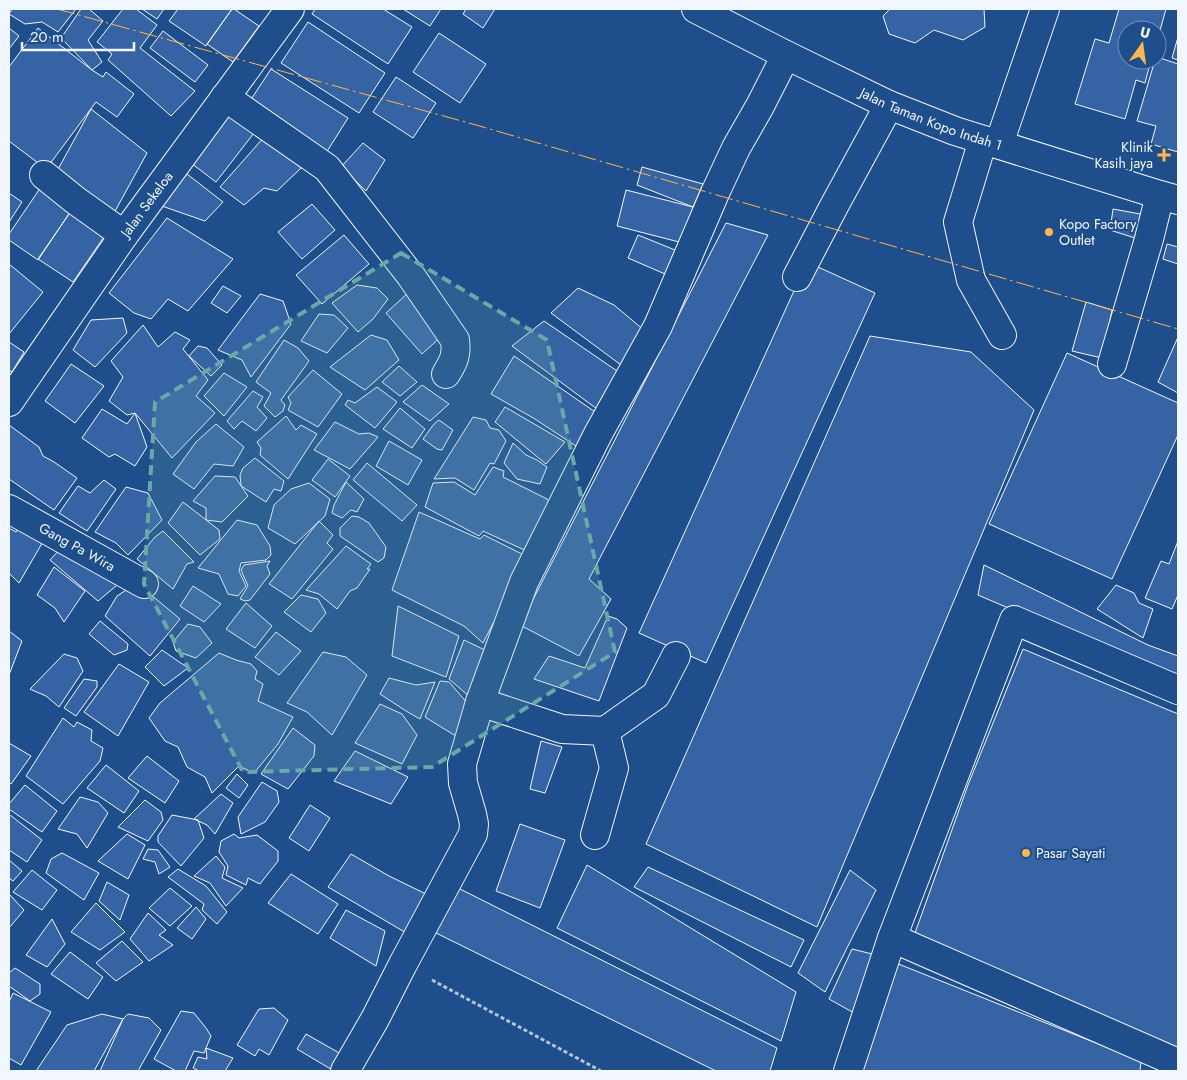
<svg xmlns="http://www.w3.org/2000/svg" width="1187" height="1080" font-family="Jost,sans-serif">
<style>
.building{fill:#3563a3;stroke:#f2f6ff}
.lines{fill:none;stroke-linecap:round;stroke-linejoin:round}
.minor-casing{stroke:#f2f6ff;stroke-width:30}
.major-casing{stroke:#f2f6ff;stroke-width:30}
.path{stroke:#b3c4dc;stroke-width:3;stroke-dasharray:4 2.5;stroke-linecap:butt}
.minor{stroke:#1f4e8c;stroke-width:28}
.major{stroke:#1f4e8c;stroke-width:28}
.power{stroke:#ffb74d;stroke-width:1;stroke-dasharray:18 4 2.5 4;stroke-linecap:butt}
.marked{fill:#6aa9a8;fill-opacity:0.2;stroke:#6aa9a8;stroke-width:4;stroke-dasharray:10 6;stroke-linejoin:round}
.poi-dot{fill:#ffb74d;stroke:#1f4e8c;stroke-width:2}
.labels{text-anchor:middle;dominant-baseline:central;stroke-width:4;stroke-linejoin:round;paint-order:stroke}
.street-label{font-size:14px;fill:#f2f6ff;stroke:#1f4e8c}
.poi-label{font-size:14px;fill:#f2f6ff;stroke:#1f4e8c;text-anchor:start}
</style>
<rect width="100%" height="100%" fill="#1f4e8c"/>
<path class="building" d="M12,9H76L58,32L42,22L25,24L9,14Z
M81,9H89L103,21L88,40L102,62L92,70L61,38Z
M123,9H136L157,25L140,48L195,91L171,116L108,60L112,54L97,42Z
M142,9H164L157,19Z
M178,9H232L206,46L169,21Z
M232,9H234L259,26L233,62L207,44Z
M315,9H383L412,27L388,64L312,14Z
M403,9H441L430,26Z
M466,9H495L483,28L463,14Z
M890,9H984L985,27L963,40L934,30L915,43L889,34L883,16Z
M1119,9H1166L1157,41V30H1127V60H1151L1145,83L1136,80L1125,119L1075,104L1095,39L1109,43Z
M308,22L385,73L359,113L281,63Z
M9,28L19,36L9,49Z
M38,28L92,70L103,77L106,72L134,94L117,117L96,102L46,169L9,141V67Z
M163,31L208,65L195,82L150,48Z
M439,33L486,64L460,103L413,72Z
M1178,37V60L1172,58Z
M1157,57L1178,64V152L1151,144L1156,126L1137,121L1155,60H1157Z
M271,69L348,118L326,153L248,104Z
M396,77L436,103L413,138L373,112Z
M91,109L147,153L114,213L56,173Z
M225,111L254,133L216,182L187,160Z
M265,136L301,168L277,191L264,188L244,205L220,187Z
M363,143L385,160L366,191L341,167Z
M642,167L703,184L693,207L637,185Z
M187,174L223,202L205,221L159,205Z
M41,187L73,208L38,260L9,240V234Z
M626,190L693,207L683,243L617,226Z
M9,193L22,202L9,222Z
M312,204L335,230L302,259L278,232Z
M1113,209L1146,215L1141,240L1110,230Z
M71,211L106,234L73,282L38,259Z
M167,218L233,259L188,311L168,299L151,319L134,313L109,293Z
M726,223L768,235L589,579L611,599L579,656L520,625Z
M344,235L369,264L322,304L296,275Z
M638,235L675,250L665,274L628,258Z
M1167,244L1178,247V264L1163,259Z
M807,262L875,293L706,663L639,633Z
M9,264L43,292L9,334Z
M357,285L377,288L388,299L373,319L358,332L332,303Z
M223,286L241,296L227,313L211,303Z
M578,288L614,305L645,331L625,368L551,313Z
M408,293L444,334L422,354L386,313Z
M260,294L283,301L291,324L251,377L242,360L218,350Z
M1086,302L1112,310L1102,358L1072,351Z
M319,314L334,315L348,328L327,353L301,341Z
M123,318L127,333L95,367L73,350L91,320Z
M544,321L620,373L601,412L512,346Z
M143,325L158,347L175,332L190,340L183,349L208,380L196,396L215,413L172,458L135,413L127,415L109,401L123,377L111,361Z
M371,335L387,340L399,360L365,390L330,367Z
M870,336L971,352L1034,410L817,927L646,844Z
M1178,337V393L1158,382Z
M284,340L298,348L309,361L281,400L285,405L283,411L275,417L264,406L271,393L256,382Z
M9,342L24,352L12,372L9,370Z
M198,346L207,348L222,365L211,376L189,356Z
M1067,353L1178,403V435L1112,579L989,524Z
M514,356L601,416L579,448L535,419L491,394Z
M71,364L104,386L75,423L45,401Z
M399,366L417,382L400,396L382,382Z
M313,370L342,394L318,427L288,410L291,403L288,397Z
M224,373L247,387L224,416L204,396Z
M422,385L449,404L430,421L403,402Z
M377,387L397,402L375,428L345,405L348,400L355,403Z
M253,391L263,397L257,407L267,418L256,431L242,421L234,429L227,421Z
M505,407L565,442L546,464L495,422Z
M400,408L425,429L412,448L383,429Z
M102,409L127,424L135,413L147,447L135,466L115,454L109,457L82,438Z
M286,416L296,430L301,425L317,434L288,479L260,455L261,448L257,442Z
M473,417L486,420L490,428L499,430L506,441L494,464L490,463L474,490L455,478L434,479Z
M439,420L453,430L442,450L437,449L423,439L434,424Z
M335,422L359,434L369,433L378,437L350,469L314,450Z
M216,424L244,447L233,466L214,464L194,489L173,474L196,442Z
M9,425L39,447L43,456L54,462L77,478L54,510L9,479Z
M389,441L422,460L408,485L376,466Z
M513,443L526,455L537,460L547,467L540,484L517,479L504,463Z
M255,458L284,481L281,491L274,489L266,502L241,486L240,475L243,468Z
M328,459L350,476L335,497L312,480Z
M367,463L417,505L402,521L353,480Z
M493,467L504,471L503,477L547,499L554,509L531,553L483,531L479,536L425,507L433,483L454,482L475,495Z
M215,476L235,477L248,496L222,522L206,520V508L193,501Z
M104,480L116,489L87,531L59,513L78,486L90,493Z
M346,482L364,499L357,512L351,510L342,518L332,513L334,505Z
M309,483L330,499L325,516L295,544L268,528L274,505L291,489Z
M126,487L148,493L162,520L128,555L116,543L95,532Z
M183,502L219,530L220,539L200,555L168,523Z
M419,512L480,539L484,535L524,555L525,561L483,643L464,626L392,590Z
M352,516L359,517L369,523L386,547L384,558L378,562L340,536V528Z
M237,520L257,525L270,546L271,555L266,560L241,563L239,571L246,586L238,596L228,594L219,574L198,568Z
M24,521L48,533L19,583L9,573V528L16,532Z
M319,521L333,535L327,543L333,549L292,599L269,584Z
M163,531L194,562L187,564L173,589L137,559L155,537Z
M1178,541V595L1172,609L1145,598L1161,561L1169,564Z
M346,546L371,564L367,569H370L357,588L350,591L337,609L319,594L306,590Z
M62,547L122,581L98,601L50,560Z
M270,561L267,566L270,574L250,600L245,601L240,599L248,586L241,570L244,565Z
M984,565L1148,645L1178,656V681L978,595Z
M54,567L85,591L64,622L55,608L37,595Z
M137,583L180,619L150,656L105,616L117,596Z
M1116,585L1134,593L1139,603L1153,609L1143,638L1097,609Z
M193,586L221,604L204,622L180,606Z
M301,595L318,599L326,613L311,632L284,612Z
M246,603L272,626L255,648L226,629Z
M398,606L459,636L446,677L392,656Z
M608,616L617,619L627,628L599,701L534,679L549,656L585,668Z
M100,621L128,644L127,650L114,655L89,634Z
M188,624L200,627L212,643L196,658L176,651L173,642Z
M9,631L22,641L9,675Z
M276,632L301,651L279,675L255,657Z
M464,640L487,651L470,697L449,679Z
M1023,649L1178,714V1050L915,933L968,785Z
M162,650L188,668L164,686L145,667Z
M323,652L346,657L367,675L332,735L307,712L287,703Z
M219,653L236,660L251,664L257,671L255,679L263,684L258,701L293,717L278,744L254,773L239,766L212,793L205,777L187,767L178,747L165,741L149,718L160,703Z
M64,654L77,658L83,671L59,707L46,696L30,689Z
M119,664L149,682L118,736L84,712Z
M389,678L416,685L435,682L420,719L406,711L380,694Z
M84,679L97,681V687L76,716L64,708Z
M440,681L449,682L469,705L459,738L425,717Z
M380,704L402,714L417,735L402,764L355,743Z
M63,718L74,727L77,722L92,730L91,741L103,748L100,761L63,804L26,776Z
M293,728L315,745L314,756L288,789L261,774Z
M541,741L562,747L545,793L530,789Z
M9,743L31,756L11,784L9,783Z
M355,751L408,777L391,804L334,781Z
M147,756L179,781L165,803L128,778Z
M106,765L139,791L124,813L87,788Z
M237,774L248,785L239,798L226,788Z
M262,782L277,791L279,802L265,822L241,834L238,817Z
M25,785L57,811L42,832L9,809V804Z
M221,794L233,803L215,834L207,825L194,819Z
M80,797L98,802L108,813L87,848L77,834L58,829Z
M145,800L161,812L163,820L148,841L118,827Z
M310,805L330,818L309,851L289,838Z
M10,815L42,840L27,862L9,850V817Z
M172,815L198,820L204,838L181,866L158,842V836Z
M520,824L565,840L540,908L496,891Z
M127,834L145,845L128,879L98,861Z
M234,834L239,838L257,835L278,851V861L260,884L248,878L246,885L226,875L228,866L219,852L221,841Z
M148,849L158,850L170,867L159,874L155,862L143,859Z
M62,853L99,873L84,900L46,873L51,859Z
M351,854L389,876L426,894L408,934L328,887Z
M216,856L225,867L222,878L243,888L226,906L210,883L194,876Z
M9,860L22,871L13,881L9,878Z
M587,865L796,992L781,1041L557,928Z
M648,867L804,940L791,967L634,887Z
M178,869L206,886L227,912L217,924L202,910L204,904L168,877Z
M32,870L57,890L42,910L13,892Z
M850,870L876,890L825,992L798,973Z
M291,874L338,904L318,934L268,903Z
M107,882L129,895L120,920L99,901Z
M456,887L777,1048L770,1071H716L434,932Z
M170,888L192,906L170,926L149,908Z
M9,894L24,910L9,928Z
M96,903L125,932L100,950L71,932Z
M196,907L206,919L192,939L177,928Z
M346,910L385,931L376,966L330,938Z
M148,913L166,930L159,935L173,945L149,961L130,939Z
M52,919L65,944L47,967L26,955Z
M122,941L143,962L116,981L96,963Z
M852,949L872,954L854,1013L829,999Z
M70,952L103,977L88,999L51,974Z
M896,963L1141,1061L1140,1071H862Z
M15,968L40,984V994L30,1001L9,986V973Z
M13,993L51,1012L21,1065L9,1058V1002Z
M274,1008L288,1020L269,1055L259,1049L255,1056L237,1045L259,1009Z
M181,1011L194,1013L206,1028L211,1036L204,1053L194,1051L185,1071H176L154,1059Z
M102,1014L123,1019L94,1071H36L67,1025Z
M128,1014L149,1018L161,1030L138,1071H100L123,1019Z
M306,1034L348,1058L334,1071L297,1049Z
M206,1048L233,1058L225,1071H199L193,1068L198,1057L207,1059Z"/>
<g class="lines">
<defs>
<g id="minor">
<path d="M225,97L327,168L411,276L455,340C457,355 454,361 446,374"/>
<path d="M983,140L958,222L971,280L1002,335"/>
<path d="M999,144L1045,9"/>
<path d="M44,175L75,200L124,235"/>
<path d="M797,277L833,208L889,105"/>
<path d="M1112,364L1149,239L1160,195"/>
<path id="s1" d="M9,402L124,235L290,9"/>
<path id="s2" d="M9,509L144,584"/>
<path d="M480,702L562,729L605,731L656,695L676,656"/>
<path d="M595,835L614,768L605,731"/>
<path d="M892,938L1178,1063"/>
<path d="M345,1071L375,1019L403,964L473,834L474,824L472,814L463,783L462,764L480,702L524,582L598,434L658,326L715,193L736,148L760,106L786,55"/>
<path d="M848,1071L892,938L1014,620L1178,690"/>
</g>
<g id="major">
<path id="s3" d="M696,9L786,55L889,105L955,131L1160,195L1178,200"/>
</g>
</defs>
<use href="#minor" class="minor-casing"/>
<use href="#major" class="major-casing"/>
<path class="path" d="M432,980L601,1071"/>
<use href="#minor" class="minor"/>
<use href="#major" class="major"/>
<path class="power" d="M57,9L476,125L1178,329"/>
</g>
<path class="marked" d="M401,253L547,340L615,652L432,767L243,772L144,584L155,402Z"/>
<g class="poi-dot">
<path d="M1161.5 147.5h5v5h5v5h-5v5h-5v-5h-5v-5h5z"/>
<circle cx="1049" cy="232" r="5"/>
<circle cx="1026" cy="853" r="5"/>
</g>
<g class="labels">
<g class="street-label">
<text stroke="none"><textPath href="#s3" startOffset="260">Jalan Taman Kopo Indah 1</textPath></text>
<text stroke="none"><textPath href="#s1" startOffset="241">Jalan Sekeloa</textPath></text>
<text stroke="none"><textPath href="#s2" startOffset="78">Gang Pa Wira</textPath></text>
</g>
<g class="poi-label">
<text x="1153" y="147" text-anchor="end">Klinik<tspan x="1153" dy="16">Kasih jaya</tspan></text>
<text x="1059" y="224">Kopo Factory<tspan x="1059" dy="16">Outlet</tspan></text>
<text x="1036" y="853">Pasar Sayati</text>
</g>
</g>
<rect width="1187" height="1080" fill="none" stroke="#f2f6ff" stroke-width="20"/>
<g transform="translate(1142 45) rotate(14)"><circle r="24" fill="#1f4e8c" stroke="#7391ba"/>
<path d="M0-4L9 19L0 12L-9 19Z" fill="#ffb74d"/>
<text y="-8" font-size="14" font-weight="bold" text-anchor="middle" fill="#f2f6ff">U</text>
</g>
<path d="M22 42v8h112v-8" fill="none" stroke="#f2f6ff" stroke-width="2.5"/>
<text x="30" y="42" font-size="15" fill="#f2f6ff" stroke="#1f4e8c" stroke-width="4" paint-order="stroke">20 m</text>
</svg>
